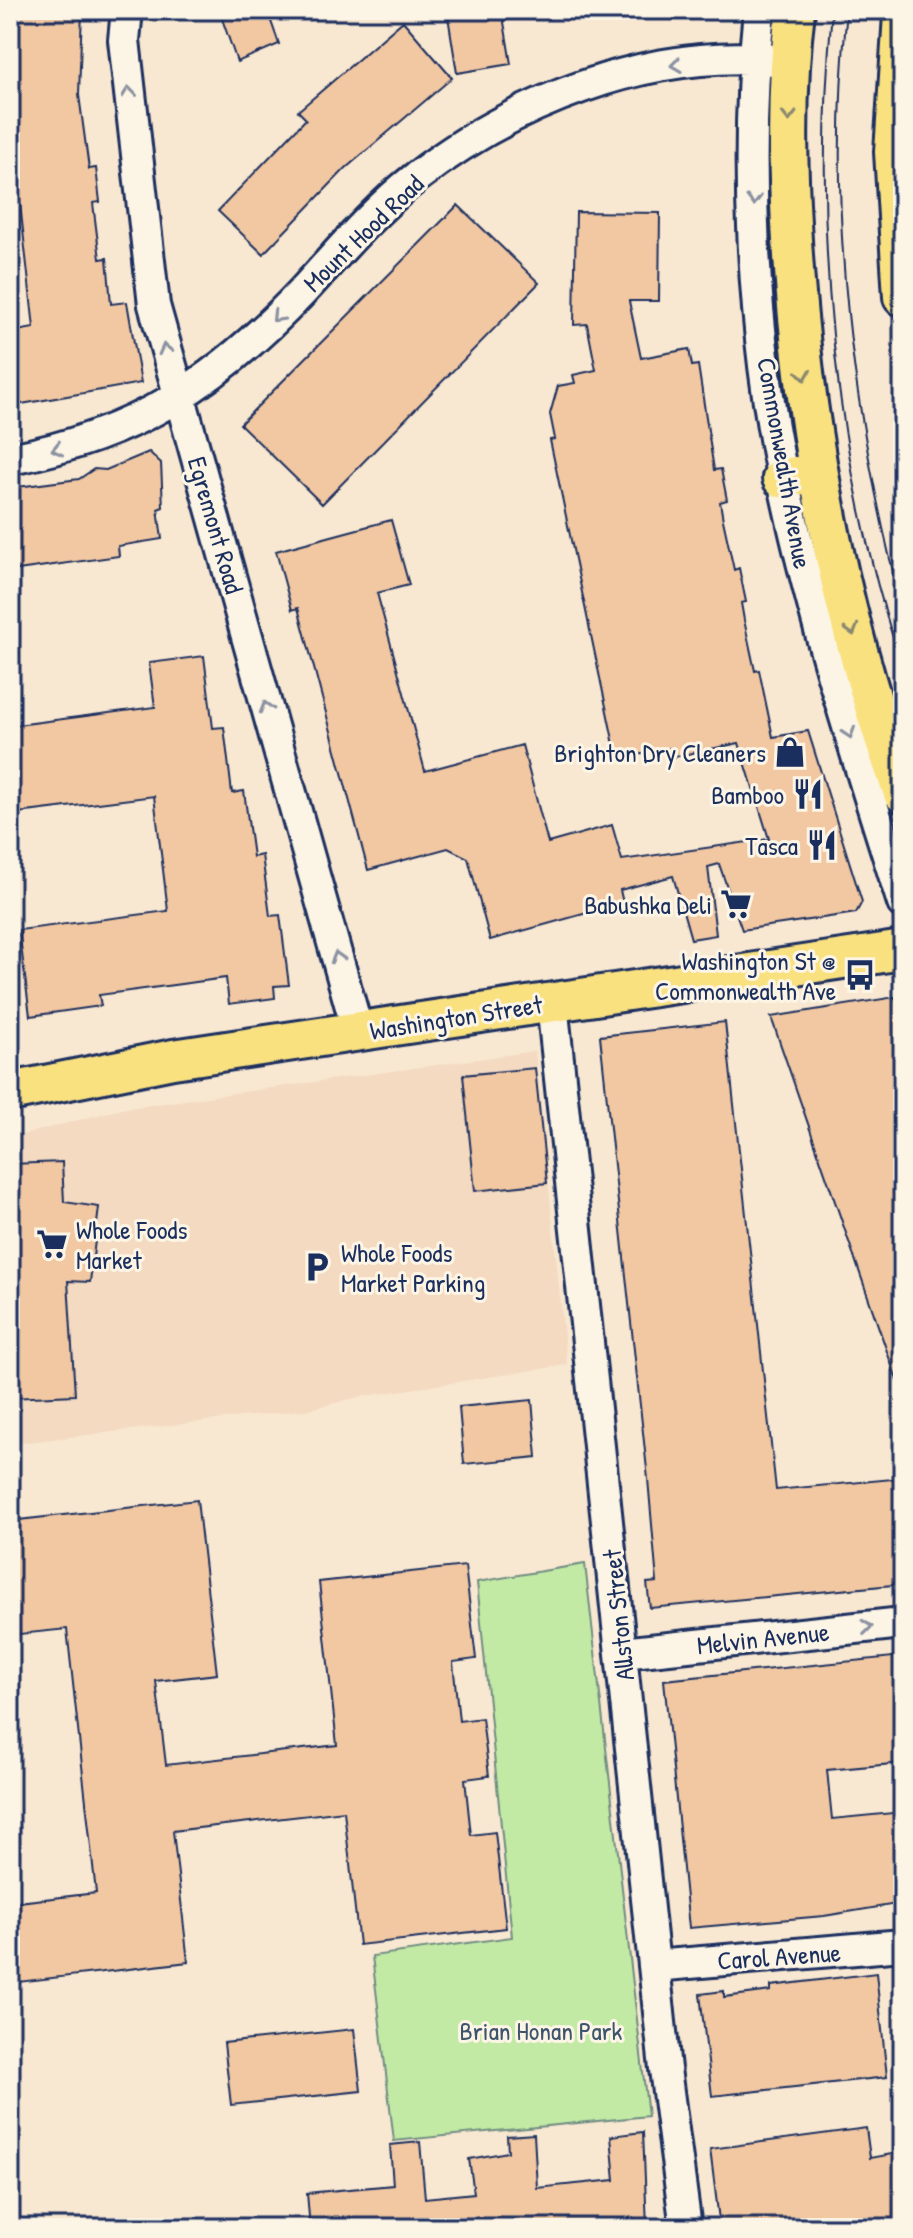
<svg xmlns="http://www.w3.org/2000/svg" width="913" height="2238" font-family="'Patrick Hand',sans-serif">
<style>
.built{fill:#f3dac1}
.green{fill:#c3eaa5;stroke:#6f8c82;stroke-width:2}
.building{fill:#f2c8a2;stroke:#1b2f5e;stroke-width:2}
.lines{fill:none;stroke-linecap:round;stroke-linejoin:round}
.minor-casing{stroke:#1b2f5e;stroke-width:36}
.major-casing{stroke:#1b2f5e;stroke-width:44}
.minor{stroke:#fcf5e5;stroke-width:30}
.major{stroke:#fae180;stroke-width:38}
.tram{stroke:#1b2f5e;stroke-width:2}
.oneway{stroke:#8c92a2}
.oneway2{stroke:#8a886f}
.labels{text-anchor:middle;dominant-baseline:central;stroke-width:6;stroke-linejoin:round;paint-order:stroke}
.street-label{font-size:26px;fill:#1b2f5e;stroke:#fcf5e5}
.poi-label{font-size:26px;fill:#1b2f5e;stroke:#fcf5e5;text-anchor:end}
.park-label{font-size:26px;fill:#3d546c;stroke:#fcf5e5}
</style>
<rect width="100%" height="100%" fill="#f9e8d1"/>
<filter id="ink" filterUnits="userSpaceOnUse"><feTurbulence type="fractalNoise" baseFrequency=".0125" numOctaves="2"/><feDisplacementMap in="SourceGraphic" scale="16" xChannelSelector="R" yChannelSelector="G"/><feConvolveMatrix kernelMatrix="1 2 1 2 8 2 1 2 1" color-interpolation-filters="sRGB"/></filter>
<g filter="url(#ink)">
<path class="built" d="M535,1051L567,1365L359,1397L311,1409L10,1444V1138L121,1109Z"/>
<path class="green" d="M585,1564L648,2116L394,2141L372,1956L512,1937L477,1582Z"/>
<path class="building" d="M10,10H82L79,95L89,169L96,168L100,202L93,203L100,259L107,258L111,304L127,302L141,383L10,406V345L19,343L17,331L34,328L10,115Z
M219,10H267L279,44L237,62Z
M447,10H502L511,64L457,73Z
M403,21L452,78L346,168L263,254L218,211L306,119L298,111Z
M458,205L539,283L322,504L240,424Z
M576,212L660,213L659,301H629L641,358L689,349L692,366L698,365L714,470L721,469L727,500L720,502L723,520L734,570L739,568L746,602L741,603L744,620L755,671L759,670L773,737L808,731L862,902L856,913L742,930L719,864L708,867L716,935L691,939L673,876L620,890L623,903L490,940L468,858L448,848L368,870L298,608L292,610L276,551L391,520L409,585L377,593L425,771L522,745L548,843L612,825L622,860L769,839L739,743L674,757L672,748L617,759L550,440L555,439L550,414L558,386L575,383L573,375L596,370L587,324L574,325Z
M149,452L161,463L163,507L158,509L162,539L118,546L119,556L10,571V488L79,479L94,469L106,470Z
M204,656L213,728L224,727L232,793L244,791L253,857L262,855L270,916L280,915L289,985L274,986L275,998L229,1004L226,978L99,995L101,1006L30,1016L19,930L168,911L154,796L10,814V726L155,707L149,663Z
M895,997L903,1020V1385L899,1386L771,1017Z
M725,1022L776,1490L903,1478V1584L650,1608L647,1583L657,1582L648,1479L600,1036Z
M535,1068L547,1183L475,1191L463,1075Z
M62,1162L64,1202L99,1207L90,1282L68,1281L75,1395L10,1398V1164Z
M532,1400L537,1457L464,1464L459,1407Z
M197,1500L217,1674L156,1681L166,1765L337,1745L319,1582L465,1566L476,1659L453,1662L459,1721L482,1718L489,1776L465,1779L471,1835L495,1832L506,1928L359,1945L344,1811L173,1831L188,1962L10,1983V1903L96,1893L67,1629L10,1635V1521Z
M903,1656V1763L827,1770L832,1819L903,1812V1903L824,1916L689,1928L664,1680Z
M876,1973L887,2077L712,2096L700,1994L724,1991V1997L771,1991V1986Z
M354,2029L361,2091L231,2105L224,2043Z
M866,2128L870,2158L903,2152V2223L875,2228H720L710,2149Z
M643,2132L647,2227L310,2228L307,2193L393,2185L390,2145L420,2142L425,2198L474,2193L469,2159L508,2152L507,2136L534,2134L537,2188L615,2180L611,2136Z"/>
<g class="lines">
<defs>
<path id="minor" d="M127,10L124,40L154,305L358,1032
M759,10C744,156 752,335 783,479C813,623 859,763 903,903
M10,459C135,436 217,382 303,291C338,253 373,211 414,179C511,103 648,48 774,60
M552,1003L665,2069L686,2228
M622,1653L903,1623
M654,1966L903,1945"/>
<path id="major" d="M795,10C784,101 788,192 795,283C809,458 843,628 903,793
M903,15L894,152L903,297
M782,478L817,473
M10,1092L173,1059L903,950"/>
</defs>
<use href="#minor" class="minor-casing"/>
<use href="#major" class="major-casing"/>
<use href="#minor" class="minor"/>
<use href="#major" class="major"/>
<path class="tram" d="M832,10C812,229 833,460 903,669
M847,10C826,215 852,414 903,612"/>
</g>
<defs><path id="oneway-chevron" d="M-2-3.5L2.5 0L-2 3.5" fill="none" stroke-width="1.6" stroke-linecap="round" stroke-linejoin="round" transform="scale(2)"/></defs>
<g class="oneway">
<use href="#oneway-chevron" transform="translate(676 65) rotate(172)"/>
<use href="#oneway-chevron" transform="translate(129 92) rotate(-96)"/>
<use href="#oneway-chevron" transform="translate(754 200) rotate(90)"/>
<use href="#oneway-chevron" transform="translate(277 317) rotate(134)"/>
<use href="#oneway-chevron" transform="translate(165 349) rotate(-104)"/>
<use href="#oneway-chevron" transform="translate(57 449) rotate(167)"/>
<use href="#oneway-chevron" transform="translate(266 707) rotate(-106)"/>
<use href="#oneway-chevron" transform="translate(849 733) rotate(72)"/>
<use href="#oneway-chevron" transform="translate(337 957) rotate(-106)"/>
<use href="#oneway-chevron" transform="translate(867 1627) rotate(-6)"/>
</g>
<g class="oneway2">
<use href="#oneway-chevron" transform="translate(789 116) rotate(90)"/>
<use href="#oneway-chevron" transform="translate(804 375) rotate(83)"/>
<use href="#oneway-chevron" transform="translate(852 630) rotate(74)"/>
</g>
</g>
<defs>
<symbol id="shop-bare" viewBox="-9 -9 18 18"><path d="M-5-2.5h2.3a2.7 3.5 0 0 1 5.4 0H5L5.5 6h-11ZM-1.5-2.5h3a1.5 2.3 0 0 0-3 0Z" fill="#1b2f5e" stroke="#fcf5e5" stroke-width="2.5" paint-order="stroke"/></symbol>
<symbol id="restaurant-bare" viewBox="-9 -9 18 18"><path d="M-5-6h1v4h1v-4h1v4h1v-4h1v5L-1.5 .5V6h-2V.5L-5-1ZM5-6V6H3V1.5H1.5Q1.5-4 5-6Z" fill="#1b2f5e" stroke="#fcf5e5" stroke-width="2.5" paint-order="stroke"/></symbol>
<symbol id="supermarket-bare" viewBox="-9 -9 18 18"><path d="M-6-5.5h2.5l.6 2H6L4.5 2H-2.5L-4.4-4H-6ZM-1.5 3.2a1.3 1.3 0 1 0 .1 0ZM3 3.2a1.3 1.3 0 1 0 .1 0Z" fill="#1b2f5e" stroke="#fcf5e5" stroke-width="2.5" paint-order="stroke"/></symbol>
<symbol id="bus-bare" viewBox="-9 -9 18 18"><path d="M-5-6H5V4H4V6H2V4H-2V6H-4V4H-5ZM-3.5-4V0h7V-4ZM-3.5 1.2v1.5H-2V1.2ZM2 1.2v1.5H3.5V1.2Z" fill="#1b2f5e" stroke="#fcf5e5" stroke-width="2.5" paint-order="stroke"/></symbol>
<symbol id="parking-bare" viewBox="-9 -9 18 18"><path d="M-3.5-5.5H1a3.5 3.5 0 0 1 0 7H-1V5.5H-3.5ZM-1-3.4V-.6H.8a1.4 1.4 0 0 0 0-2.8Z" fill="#1b2f5e" stroke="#fcf5e5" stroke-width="2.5" paint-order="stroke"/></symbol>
</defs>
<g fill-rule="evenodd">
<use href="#shop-bare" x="768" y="730" width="44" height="44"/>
<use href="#restaurant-bare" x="786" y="772" width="44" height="44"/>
<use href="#restaurant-bare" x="800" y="823" width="44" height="44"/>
<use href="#supermarket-bare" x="714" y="882" width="44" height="44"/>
<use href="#bus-bare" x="838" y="953" width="44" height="44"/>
<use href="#supermarket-bare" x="30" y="1222" width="44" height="44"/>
<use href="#parking-bare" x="295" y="1245" width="44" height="44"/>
</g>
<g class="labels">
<g class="street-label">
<text transform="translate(363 233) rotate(-44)">Mount Hood Road</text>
<text transform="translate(785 463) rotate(80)">Commonwealth Avenue</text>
<text transform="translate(216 525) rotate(74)">Egremont Road</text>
<text transform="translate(456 1017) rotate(-9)">Washington Street</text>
<text transform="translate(618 1615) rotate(-96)">Allston Street</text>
<text transform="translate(763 1638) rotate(-6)">Melvin Avenue</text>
<text transform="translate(779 1956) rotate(-4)">Carol Avenue</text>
</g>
<g class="poi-label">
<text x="766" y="752">Brighton Dry Cleaners</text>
<text x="784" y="794">Bamboo</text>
<text x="798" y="845">Tasca</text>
<text x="712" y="904">Babushka Deli</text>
<text x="836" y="960">Washington St @<tspan x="836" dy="30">Commonwealth Ave</tspan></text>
<text x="76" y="1229" text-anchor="start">Whole Foods<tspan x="76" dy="30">Market</tspan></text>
<text x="341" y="1252" text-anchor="start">Whole Foods<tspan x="341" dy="30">Market Parking</tspan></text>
</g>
<g class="park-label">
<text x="541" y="2030">Brian Honan Park</text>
</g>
</g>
<rect width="913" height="2238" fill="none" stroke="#fcf5e5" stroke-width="40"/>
<rect x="20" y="20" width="873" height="2198" fill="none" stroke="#1b2f5e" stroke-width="3" filter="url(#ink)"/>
</svg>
